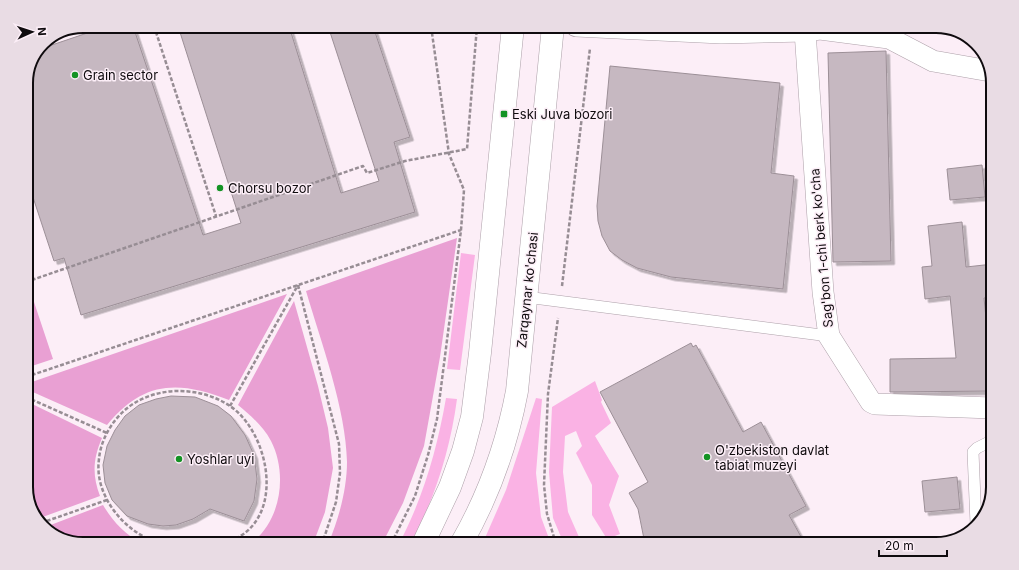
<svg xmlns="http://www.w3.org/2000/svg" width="1019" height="570" font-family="Inter,sans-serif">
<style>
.green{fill:#fab2e4}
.forest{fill:#e9a0d3}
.building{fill:#c6b8c1;stroke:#9c8f97;filter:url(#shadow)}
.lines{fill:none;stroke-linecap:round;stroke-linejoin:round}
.service-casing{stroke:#ada0a9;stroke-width:12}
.minor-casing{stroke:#ada0a9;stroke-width:22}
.primary-casing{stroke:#ada0a9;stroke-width:23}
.path{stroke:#978d94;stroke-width:2.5;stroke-dasharray:4 2;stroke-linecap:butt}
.service{stroke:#fff;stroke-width:11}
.minor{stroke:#fff;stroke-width:21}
.primary{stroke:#fff;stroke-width:22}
.poi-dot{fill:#149324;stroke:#fceef7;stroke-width:1.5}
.labels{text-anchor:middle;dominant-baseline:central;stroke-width:3;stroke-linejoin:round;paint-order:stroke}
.poi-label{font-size:13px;fill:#0f0b0e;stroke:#fceef7;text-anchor:start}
.street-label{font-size:13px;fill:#0f0b0e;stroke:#fceef7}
.rim{fill:none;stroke:#0f0b0e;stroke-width:2}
</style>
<defs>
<filter id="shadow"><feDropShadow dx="3.5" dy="3.5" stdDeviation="0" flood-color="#0004"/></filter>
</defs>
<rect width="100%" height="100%" fill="#fceef7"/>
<path class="green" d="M461,253L475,255L460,370L447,369Z
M595,381L602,400L601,402L611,423L595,436L619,476L609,505L620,534L607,539L592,515V485L576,453L582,446L576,431L565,436L563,472L568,512L582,544H564L553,518L549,472L552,407Z
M446,398L457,399C450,451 435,497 411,544H399C423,498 437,450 446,398Z
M536,398L542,399L536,473L541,517L551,544H531L503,537L485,538L506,490Z"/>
<path class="forest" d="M457,238L440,357L424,446L403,503L382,544H328C339,519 347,488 347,462C346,409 321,342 306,291Z
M287,294L229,400C178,380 143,381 107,425L26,389V384Z
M294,301L318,386L328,428L333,468L325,512L313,544H250C281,522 288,474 271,441C263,426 250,415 238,405Z
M34,302L53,359L26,368V304Z
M26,401L102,438C93,459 92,475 100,496L40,518L26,466Z
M103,505C113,522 125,534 142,544H83L55,536L48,526Z"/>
<path class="building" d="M108,26H133L203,235L241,223L178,26H289L341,193L379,181L328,26H373L410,137L394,142L415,212L81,315L64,258L54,261L26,176V80L40,49Z
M886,51L891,261L833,262L828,53Z
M610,66L780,83L771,173L794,176L783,289L671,277L637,268L622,260L610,251L602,236L598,221L597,206Z
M982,165L985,197L950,200L947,169Z
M962,222L966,267L993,264V297L984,298L990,358H993V391L890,392V359L956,358L950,296L925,299L922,267L932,266L928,226Z
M691,343L693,347L696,345L743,432L761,422L806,506L789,515L805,544H648L644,539L638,509L629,493L648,482L600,392Z
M171,396L195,397L218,406L231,416L245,435L254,455L257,479L254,501L244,521L210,509L193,519L176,525L163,526L148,524L127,516L112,500L105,483L103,465L107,446L115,430L125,416L139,405L156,399Z
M957,477L960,509L925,512L922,481Z"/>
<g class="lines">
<defs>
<path id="service" d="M526,297L829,336
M976,524L973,452L977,448L993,440"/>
<path id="minor" d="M576,26L721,33L805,31L820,29L889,38L933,61L990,71
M805,31L823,292L829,336L871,402L875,404L993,408"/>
<path id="primary" d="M423,544L450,487L463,451L472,417L480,353L513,26
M461,544C488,497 507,444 517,391L553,26"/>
</defs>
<use href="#service" class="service-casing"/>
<use href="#minor" class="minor-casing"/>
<use href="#primary" class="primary-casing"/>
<path class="path" d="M154,26L216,216
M26,282L363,166L367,173L405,161L467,149L477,26
M298,285L339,444L340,473L336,502L322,544
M562,286L590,48
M26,377L461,230
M26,397L107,433
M230,406L298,285
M26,487L36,518
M41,523L107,500
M171,544C166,543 159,543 153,541C122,529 94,494 99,459C101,436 117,412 138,401C166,386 203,388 230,406C267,431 284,507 242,535C232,542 219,542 208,544
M391,544L415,496L428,455L437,419L461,230L464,190L449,154L431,26
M556,544L547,514L544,485L548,394L558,318"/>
<use href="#service" class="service"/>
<use href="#minor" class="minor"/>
<use href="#primary" class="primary"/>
</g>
<g class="poi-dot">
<circle cx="75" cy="75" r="4"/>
<rect x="500" y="110" width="8" height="8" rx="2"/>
<circle cx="220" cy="188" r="4"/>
<circle cx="707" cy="457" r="4"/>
<circle cx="179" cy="459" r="4"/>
</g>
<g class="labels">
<g class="poi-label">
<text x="83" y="75">Grain sector</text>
<text x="512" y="114">Eski Juva bozori</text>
<text x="228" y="188">Chorsu bozor</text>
<text x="715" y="450">O'zbekiston davlat<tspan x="715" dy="15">tabiat muzeyi</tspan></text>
<text x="187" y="459">Yoshlar uyi</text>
</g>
<g class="street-label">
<text transform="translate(821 248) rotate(-95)">Sag'bon 1-chi berk ko'cha</text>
<text transform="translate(527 290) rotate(-84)">Zarqaynar ko'chasi</text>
</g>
</g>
<path d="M0 0H1019V570H0ZM83 33H936A50 50 0 0 1 986 83V487A50 50 0 0 1 936 537H83A50 50 0 0 1 33 487V83A50 50 0 0 1 83 33Z" fill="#e9dce4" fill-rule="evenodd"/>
<path class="rim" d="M83 33H936A50 50 0 0 1 986 83V487A50 50 0 0 1 936 537H83A50 50 0 0 1 33 487V83A50 50 0 0 1 83 33Z"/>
<g transform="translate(32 32) rotate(87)" stroke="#fceef7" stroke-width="3" paint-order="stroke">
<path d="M0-3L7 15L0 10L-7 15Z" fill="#0f0b0e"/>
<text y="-6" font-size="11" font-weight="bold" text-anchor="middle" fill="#0f0b0e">N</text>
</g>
<path d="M879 550v6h68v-6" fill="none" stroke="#0f0b0e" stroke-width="2"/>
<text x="885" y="550" font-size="12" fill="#0f0b0e" stroke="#fceef7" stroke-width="3" paint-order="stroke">20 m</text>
</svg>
